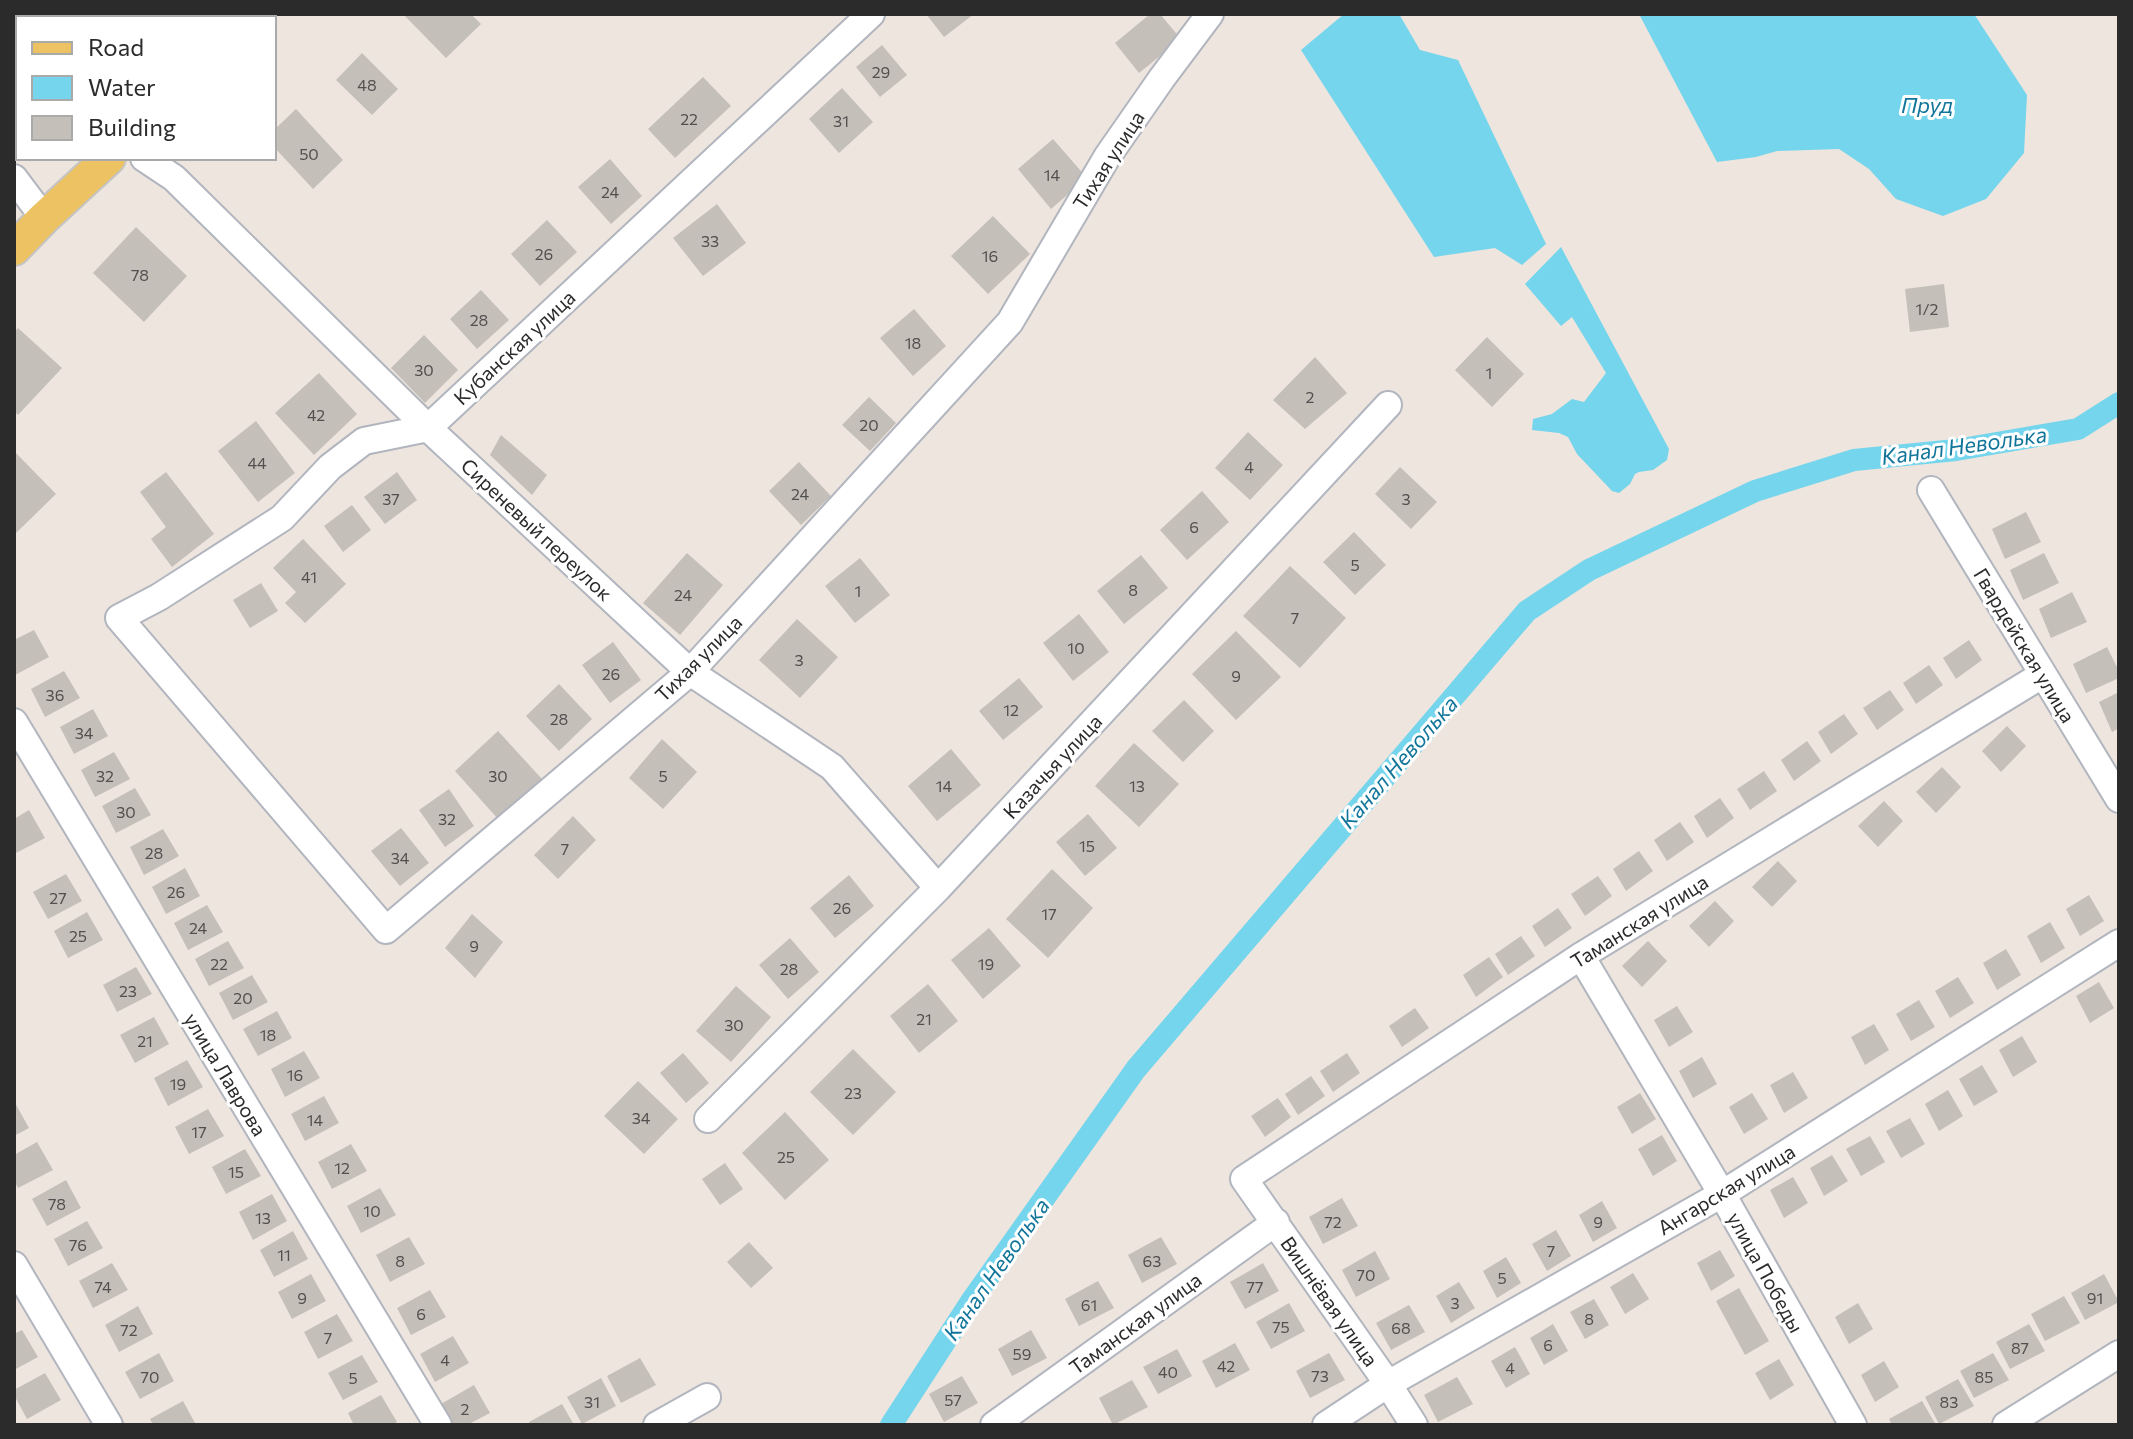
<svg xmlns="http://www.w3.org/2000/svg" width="2133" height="1439" font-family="Commissioner,sans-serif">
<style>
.water{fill:#74d5ec}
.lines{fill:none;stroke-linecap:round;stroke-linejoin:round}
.canal{stroke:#74d5ec;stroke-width:22}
.building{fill:#c5bfba}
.minor-casing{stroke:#b1b5be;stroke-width:30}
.major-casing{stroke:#c4c4c4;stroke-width:36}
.minor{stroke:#fff;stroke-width:26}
.major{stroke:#edc262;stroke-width:32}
.labels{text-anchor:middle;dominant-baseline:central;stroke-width:6;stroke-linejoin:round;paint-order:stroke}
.number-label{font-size:16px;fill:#52504f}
.street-label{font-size:20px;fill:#2b2b2b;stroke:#fff}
.water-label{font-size:22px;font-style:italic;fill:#11759a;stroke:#fff}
</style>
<rect width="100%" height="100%" fill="#ede5de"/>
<path class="water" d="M1344,14H1399L1420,50L1458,60L1546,244L1522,265L1495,248L1434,257L1301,50Z
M1639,14H1974L2027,95L2024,153L1986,199L1943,216L1896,199L1869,169L1839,149L1777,151L1756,157L1717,162Z
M1561,247L1669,449L1667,460L1653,470L1639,472L1635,474L1630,484L1619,493L1612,491L1577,454L1568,437L1559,433L1532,430L1533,419L1552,414L1572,399L1584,402L1606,373L1572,317L1561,326L1525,284Z"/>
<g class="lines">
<path class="canal" d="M891,1425L972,1300L1136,1069L1527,611L1589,570L1755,491L1854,460L1956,450L2078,429L2119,403"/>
</g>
<path class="building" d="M403,14H471L481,24L446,58Z
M926,14H974L944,37Z
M1150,14H1160L1181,39L1139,73L1115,43Z
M882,45L907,75L880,97L856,67Z
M362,53L398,89L372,115L336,80Z
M703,77L731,106L675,158L648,129Z
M842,88L873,122L839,153L809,119Z
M296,109L343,160L313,189L274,147V130Z
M1053,139L1087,178L1051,209L1018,169Z
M610,159L642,196L611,224L578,187Z
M717,204L746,243L703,276L673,238Z
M993,216L1030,254L988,294L951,256Z
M547,220L577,252L540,286L511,254Z
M136,227L187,276L144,322L93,273Z
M1944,284L1949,327L1910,332L1905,289Z
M481,290L509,320L477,349L450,319Z
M914,309L946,346L913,376L880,338Z
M18,328L62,368L18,415L14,411V332Z
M424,335L458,370L425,403L391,368Z
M1487,337L1524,374L1492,407L1455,370Z
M1315,357L1347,393L1305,429L1273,400Z
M319,373L357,414L314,455L275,413Z
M869,397L896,423L870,451L842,425Z
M256,421L295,473L258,502L218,451Z
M1248,432L1283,465L1250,500L1215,468Z
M501,435L547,475L532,495L490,455Z
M14,451L56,494L14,535Z
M799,462L831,496L801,525L769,491Z
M1400,467L1437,502L1411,529L1375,494Z
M166,472L214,534L172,567L151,539L166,527L140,492Z
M397,472L417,500L385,524L364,497Z
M1202,491L1229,522L1187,560L1160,530Z
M352,505L371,530L343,552L324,526Z
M2026,512L2041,542L2005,559L1992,529Z
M1354,532L1386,565L1355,595L1323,562Z
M303,539L346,584L305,623L285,603L296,592L273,568Z
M687,553L723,585L680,635L643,603Z
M2044,553L2059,583L2023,600L2010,570Z
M1141,555L1168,588L1124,624L1097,591Z
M860,558L890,595L855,623L825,586Z
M1290,566L1346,618L1300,668L1243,616Z
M261,583L278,611L250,628L233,600Z
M2072,592L2087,622L2051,638L2039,609Z
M1079,614L1109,652L1073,681L1043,643Z
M797,619L838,657L800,698L759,660Z
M34,630L49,657L15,675L14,640Z
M1236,631L1281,677L1236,720L1192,674Z
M1969,640L1982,660L1956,679L1943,658Z
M613,642L641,680L610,703L582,665Z
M2107,647L2119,671V678L2086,693L2073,664Z
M1929,665L1943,685L1916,704L1903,683Z
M64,671L80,698L45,717L31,689Z
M1019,678L1043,707L1003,740L979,711Z
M559,684L592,719L559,751L526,716Z
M1890,690L1904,710L1877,730L1863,708Z
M2119,692V728L2112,732L2099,702Z
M1184,700L1214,731L1183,762L1152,731Z
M93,709L108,736L74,754L60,727Z
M1844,714L1858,734L1831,754L1818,732Z
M2007,726L2026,746L2001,772L1982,751Z
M498,731L542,779L498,819L455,771Z
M662,739L697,772L663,809L629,778Z
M1807,741L1821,761L1794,781L1781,760Z
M1134,743L1179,784L1139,827L1095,786Z
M951,749L981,785L937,821L908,786Z
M114,752L130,779L95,797L81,770Z
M1942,767L1961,787L1936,813L1916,792Z
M1764,771L1777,791L1750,810L1737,789Z
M135,788L151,815L116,833L102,806Z
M449,789L474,826L445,847L419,810Z
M1720,798L1734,818L1707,838L1694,816Z
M1884,801L1903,821L1878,847L1858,826Z
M29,810L45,838L14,854V819Z
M1088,814L1117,848L1085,876L1056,842Z
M573,816L596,840L558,879L534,855Z
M1680,822L1694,842L1667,861L1654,840Z
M401,828L429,863L400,886L371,851Z
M163,829L179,856L144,875L130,847Z
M1639,851L1653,871L1626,891L1613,869Z
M1778,861L1797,881L1772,907L1752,887Z
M185,868L200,896L166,914L152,887Z
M1052,869L1093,908L1048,958L1006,919Z
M66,874L82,901L48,919L33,892Z
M849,875L874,906L835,938L810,908Z
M1598,876L1612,896L1585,916L1571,894Z
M2089,895L2104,921L2080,936L2066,909Z
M1715,901L1734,921L1709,947L1689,926Z
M207,905L223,932L188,950L174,923Z
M1558,908L1572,928L1545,947L1532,926Z
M87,912L103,940L68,958L54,931Z
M472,914L503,942L475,978L445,948Z
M2050,922L2065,948L2041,963L2027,936Z
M989,928L1021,966L983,999L951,960Z
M1521,936L1535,956L1508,975L1495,954Z
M790,938L819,972L788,999L759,965Z
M228,941L244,968L209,986L195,959Z
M1648,941L1667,961L1642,987L1622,966Z
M2006,949L2021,975L1997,990L1983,963Z
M1489,957L1503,977L1476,997L1463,975Z
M136,967L152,994L117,1012L103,985Z
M252,975L268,1002L233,1020L219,993Z
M1958,977L1974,1003L1950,1018L1935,991Z
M2099,982L2114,1008L2090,1023L2076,996Z
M928,984L958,1021L919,1053L890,1016Z
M736,986L771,1017L731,1062L696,1031Z
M1919,1000L1935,1027L1911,1041L1896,1014Z
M1677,1006L1693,1032L1669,1047L1654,1020Z
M1415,1008L1429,1028L1402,1047L1389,1026Z
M277,1011L292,1038L258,1056L243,1029Z
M154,1017L169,1044L135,1063L120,1035Z
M1874,1024L1889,1050L1865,1065L1851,1037Z
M2022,1036L2037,1062L2013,1077L1999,1050Z
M853,1049L896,1092L853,1135L810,1092Z
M304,1051L320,1078L285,1097L271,1069Z
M683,1053L709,1083L686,1103L660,1073Z
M1347,1053L1360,1073L1333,1092L1320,1071Z
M1702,1057L1717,1084L1693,1098L1679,1071Z
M187,1060L203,1087L168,1106L154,1078Z
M1982,1065L1998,1092L1974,1106L1959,1079Z
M1793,1072L1808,1098L1784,1113L1770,1085Z
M1311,1076L1325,1096L1298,1115L1285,1094Z
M638,1081L678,1119L644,1154L604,1116Z
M1948,1090L1963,1116L1939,1131L1925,1104Z
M1640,1093L1656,1119L1632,1134L1617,1107Z
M1752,1093L1768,1119L1744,1134L1729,1107Z
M324,1096L339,1123L305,1141L291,1114Z
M1278,1098L1291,1117L1265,1137L1251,1116Z
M14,1101L29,1128L14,1136Z
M208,1109L224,1136L189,1154L175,1127Z
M785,1112L829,1160L785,1200L742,1153Z
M1910,1118L1925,1144L1901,1158L1886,1131Z
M1662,1135L1677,1161L1653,1176L1638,1149Z
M1870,1136L1885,1162L1861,1176L1846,1149Z
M37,1142L53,1170L18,1188L14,1180V1155Z
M351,1144L367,1171L332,1189L318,1162Z
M245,1149L261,1176L226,1194L212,1167Z
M1832,1155L1848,1181L1824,1196L1810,1168Z
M725,1163L743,1189L720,1205L702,1179Z
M1793,1177L1808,1203L1784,1218L1770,1190Z
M66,1180L81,1208L47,1226L32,1199Z
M380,1188L396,1215L361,1233L347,1206Z
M272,1194L287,1221L253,1240L239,1212Z
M1342,1198L1358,1226L1323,1244L1309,1217Z
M1602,1201L1617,1228L1593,1242L1579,1215Z
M87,1221L103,1248L68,1266L54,1239Z
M1556,1230L1571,1256L1547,1271L1532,1244Z
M293,1231L308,1259L274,1277L260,1250Z
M409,1237L425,1264L390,1282L376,1255Z
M1161,1237L1177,1264L1142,1283L1128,1255Z
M749,1242L773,1268L751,1288L727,1262Z
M1720,1250L1735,1276L1711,1291L1697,1263Z
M1375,1251L1390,1279L1356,1297L1342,1270Z
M1506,1257L1521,1283L1497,1298L1483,1271Z
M112,1263L128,1290L93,1308L79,1281Z
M1263,1263L1279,1291L1245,1309L1230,1282Z
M1633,1273L1649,1299L1625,1314L1610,1287Z
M311,1274L326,1301L292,1319L278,1292Z
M2104,1274L2119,1302L2085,1320L2071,1293Z
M1098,1281L1114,1308L1079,1326L1065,1299Z
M1459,1282L1475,1308L1451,1323L1436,1296Z
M1739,1288L1769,1341L1745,1355L1716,1301Z
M430,1290L446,1317L411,1335L397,1308Z
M2064,1296L2080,1323L2045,1341L2031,1314Z
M1594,1299L1609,1325L1585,1339L1570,1312Z
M1289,1303L1305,1331L1271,1349L1256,1322Z
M1858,1303L1873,1329L1849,1344L1835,1317Z
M1409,1305L1425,1332L1391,1350L1376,1323Z
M138,1306L153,1334L119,1352L105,1325Z
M337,1314L353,1341L318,1359L304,1332Z
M1553,1324L1568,1351L1544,1365L1530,1338Z
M2029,1324L2045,1351L2010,1369L1996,1342Z
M22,1330L38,1357L14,1370V1334Z
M1031,1330L1047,1358L1012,1376L998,1349Z
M453,1336L469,1363L435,1382L420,1354Z
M1235,1343L1250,1370L1216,1388L1202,1361Z
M1515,1347L1530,1374L1506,1388L1491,1361Z
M1177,1349L1192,1376L1158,1394L1143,1367Z
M159,1353L174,1381L140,1399L125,1372Z
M1329,1353L1345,1380L1310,1398L1296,1371Z
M1993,1353L2009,1380L1974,1398L1960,1371Z
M362,1355L378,1382L343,1400L328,1373Z
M640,1358L656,1385L621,1403L607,1376Z
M1779,1359L1794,1385L1770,1400L1755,1373Z
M1884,1361L1899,1387L1875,1402L1861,1375Z
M45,1373L61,1400L27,1419L14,1395V1390Z
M962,1376L978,1403L944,1422L929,1394Z
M1457,1377L1473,1404L1438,1422L1424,1395Z
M601,1378L616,1406L582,1424L567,1397Z
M1958,1379L1974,1406L1939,1424L1925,1397Z
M1132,1380L1148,1407L1113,1425L1099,1398Z
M474,1385L490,1413L467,1425H452L441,1404Z
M381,1395L397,1422L391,1425H354L348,1413Z
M183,1401L196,1425H153L150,1419Z
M1922,1401L1936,1425H1892L1889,1419Z
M562,1404L574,1425H530L529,1422Z"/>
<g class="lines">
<defs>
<path id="minor" d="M871,14L428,428L364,441L330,467L282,518L159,597L119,618L386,930L690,672L1010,322L1107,157L1162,78L1210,14
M144,158L174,178L428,428L690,672L832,767L938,888
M14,178L44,218
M1931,490L2119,799
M14,722L438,1425
M1581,956L1722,1194L1853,1425
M708,1119L938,888L1388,405
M14,1265L109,1425
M657,1425L707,1397
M994,1425L1276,1222
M1326,1425L1388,1384L1722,1194L2119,943
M1414,1425L1388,1384L1244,1179L1581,956L2042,675
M2006,1425L2119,1354"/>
<path id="major" d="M249,18L253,14
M14,249L44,218L109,158"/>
</defs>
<use href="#minor" class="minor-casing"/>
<use href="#major" class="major-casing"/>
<use href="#minor" class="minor"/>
<use href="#major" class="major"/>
</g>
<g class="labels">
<g class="number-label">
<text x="881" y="71">29</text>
<text x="367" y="84">48</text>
<text x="689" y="118">22</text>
<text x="841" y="120">31</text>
<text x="309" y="153">50</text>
<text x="1052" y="174">14</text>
<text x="610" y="191">24</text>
<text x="710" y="240">33</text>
<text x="544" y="253">26</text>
<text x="990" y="255">16</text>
<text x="140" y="274">78</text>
<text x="1927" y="308">1/2</text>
<text x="479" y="319">28</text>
<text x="913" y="342">18</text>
<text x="424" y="369">30</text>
<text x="1489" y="372">1</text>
<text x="1310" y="396">2</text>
<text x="316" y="414">42</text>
<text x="869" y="424">20</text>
<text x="257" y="462">44</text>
<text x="1249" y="466">4</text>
<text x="800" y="493">24</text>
<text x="391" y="498">37</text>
<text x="1406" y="498">3</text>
<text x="1194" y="526">6</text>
<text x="1355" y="564">5</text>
<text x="309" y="576">41</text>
<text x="1133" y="589">8</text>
<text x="858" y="590">1</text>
<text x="683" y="594">24</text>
<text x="1295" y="617">7</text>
<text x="1076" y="647">10</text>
<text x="799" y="659">3</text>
<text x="611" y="673">26</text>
<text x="1236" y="675">9</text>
<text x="55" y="694">36</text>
<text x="1011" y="709">12</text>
<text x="559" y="718">28</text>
<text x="84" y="732">34</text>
<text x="105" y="775">32</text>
<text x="498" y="775">30</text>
<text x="663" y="775">5</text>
<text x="944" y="785">14</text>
<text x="1137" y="785">13</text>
<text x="126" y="811">30</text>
<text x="447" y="818">32</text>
<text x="1087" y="845">15</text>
<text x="565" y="848">7</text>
<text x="154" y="852">28</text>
<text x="400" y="857">34</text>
<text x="176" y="891">26</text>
<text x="58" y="897">27</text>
<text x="842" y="907">26</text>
<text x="1049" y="913">17</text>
<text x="198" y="927">24</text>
<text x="78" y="935">25</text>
<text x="474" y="945">9</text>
<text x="219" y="963">22</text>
<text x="986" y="963">19</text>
<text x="789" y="968">28</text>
<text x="128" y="990">23</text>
<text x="243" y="997">20</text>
<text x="924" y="1018">21</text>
<text x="734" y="1024">30</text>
<text x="268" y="1034">18</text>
<text x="145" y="1040">21</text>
<text x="295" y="1074">16</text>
<text x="178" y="1083">19</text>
<text x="853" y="1092">23</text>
<text x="641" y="1117">34</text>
<text x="315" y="1119">14</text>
<text x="199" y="1131">17</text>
<text x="786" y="1156">25</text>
<text x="342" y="1167">12</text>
<text x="236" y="1171">15</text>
<text x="57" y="1203">78</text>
<text x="372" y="1210">10</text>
<text x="263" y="1217">13</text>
<text x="1333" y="1221">72</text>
<text x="1598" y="1221">9</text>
<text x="78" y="1244">76</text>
<text x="1551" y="1250">7</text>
<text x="284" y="1254">11</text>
<text x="400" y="1260">8</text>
<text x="1152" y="1260">63</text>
<text x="1366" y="1274">70</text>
<text x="1502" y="1277">5</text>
<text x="103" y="1286">74</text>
<text x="1255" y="1286">77</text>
<text x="302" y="1297">9</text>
<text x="2095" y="1297">91</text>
<text x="1455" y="1302">3</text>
<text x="1089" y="1304">61</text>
<text x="421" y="1313">6</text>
<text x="1589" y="1318">8</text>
<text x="1281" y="1326">75</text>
<text x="1401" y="1327">68</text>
<text x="129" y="1329">72</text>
<text x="328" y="1337">7</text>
<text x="1548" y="1344">6</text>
<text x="2020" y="1347">87</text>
<text x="1022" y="1353">59</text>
<text x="445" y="1359">4</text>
<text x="1226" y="1365">42</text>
<text x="1510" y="1367">4</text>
<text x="1168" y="1371">40</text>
<text x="1320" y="1375">73</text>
<text x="150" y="1376">70</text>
<text x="1984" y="1376">85</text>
<text x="353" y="1377">5</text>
<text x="953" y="1399">57</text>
<text x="592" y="1401">31</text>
<text x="1949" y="1401">83</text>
<text x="465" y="1408">2</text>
</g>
<g class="street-label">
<text transform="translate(1108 160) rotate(-57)">Тихая улица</text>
<text transform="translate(514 347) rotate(-43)">Кубанская улица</text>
<text transform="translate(537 529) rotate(43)">Сиреневый переулок</text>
<text transform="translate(2025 645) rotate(59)">Гвардейская улица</text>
<text transform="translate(698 658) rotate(-45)">Тихая улица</text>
<text transform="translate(1052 766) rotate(-47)">Казачья улица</text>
<text transform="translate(1639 921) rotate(-32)">Таманская улица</text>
<text transform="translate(226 1074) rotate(59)">улица Лаврова</text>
<text transform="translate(1726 1189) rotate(-31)">Ангарская улица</text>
<text transform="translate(1766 1272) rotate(61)">улица Победы</text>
<text transform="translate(1330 1301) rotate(55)">Вишнёвая улица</text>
<text transform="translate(1135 1323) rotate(-36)">Таманская улица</text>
</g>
<g class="water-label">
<text x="1927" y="104">Пруд</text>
<text transform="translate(1964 445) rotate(-8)">Канал Неволька</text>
<text transform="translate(1398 762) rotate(-49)">Канал Неволька</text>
<text transform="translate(996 1269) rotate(-55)">Канал Неволька</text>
</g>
</g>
<rect width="2133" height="1439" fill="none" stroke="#2b2b2b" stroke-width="32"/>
<rect x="16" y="16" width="260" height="144" fill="#ffffff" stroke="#aaaaaa" stroke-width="2"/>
<rect x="32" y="42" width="40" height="12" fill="#edc262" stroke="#aaaaaa" stroke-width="2"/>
<text x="88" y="56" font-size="24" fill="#2b2b2b">Road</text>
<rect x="32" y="76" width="40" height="24" fill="#74d5ec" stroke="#aaaaaa" stroke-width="2"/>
<text x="88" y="96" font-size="24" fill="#2b2b2b">Water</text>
<rect x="32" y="116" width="40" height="24" fill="#c5bfba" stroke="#aaaaaa" stroke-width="2"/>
<text x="88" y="136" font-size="24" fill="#2b2b2b">Building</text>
</svg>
